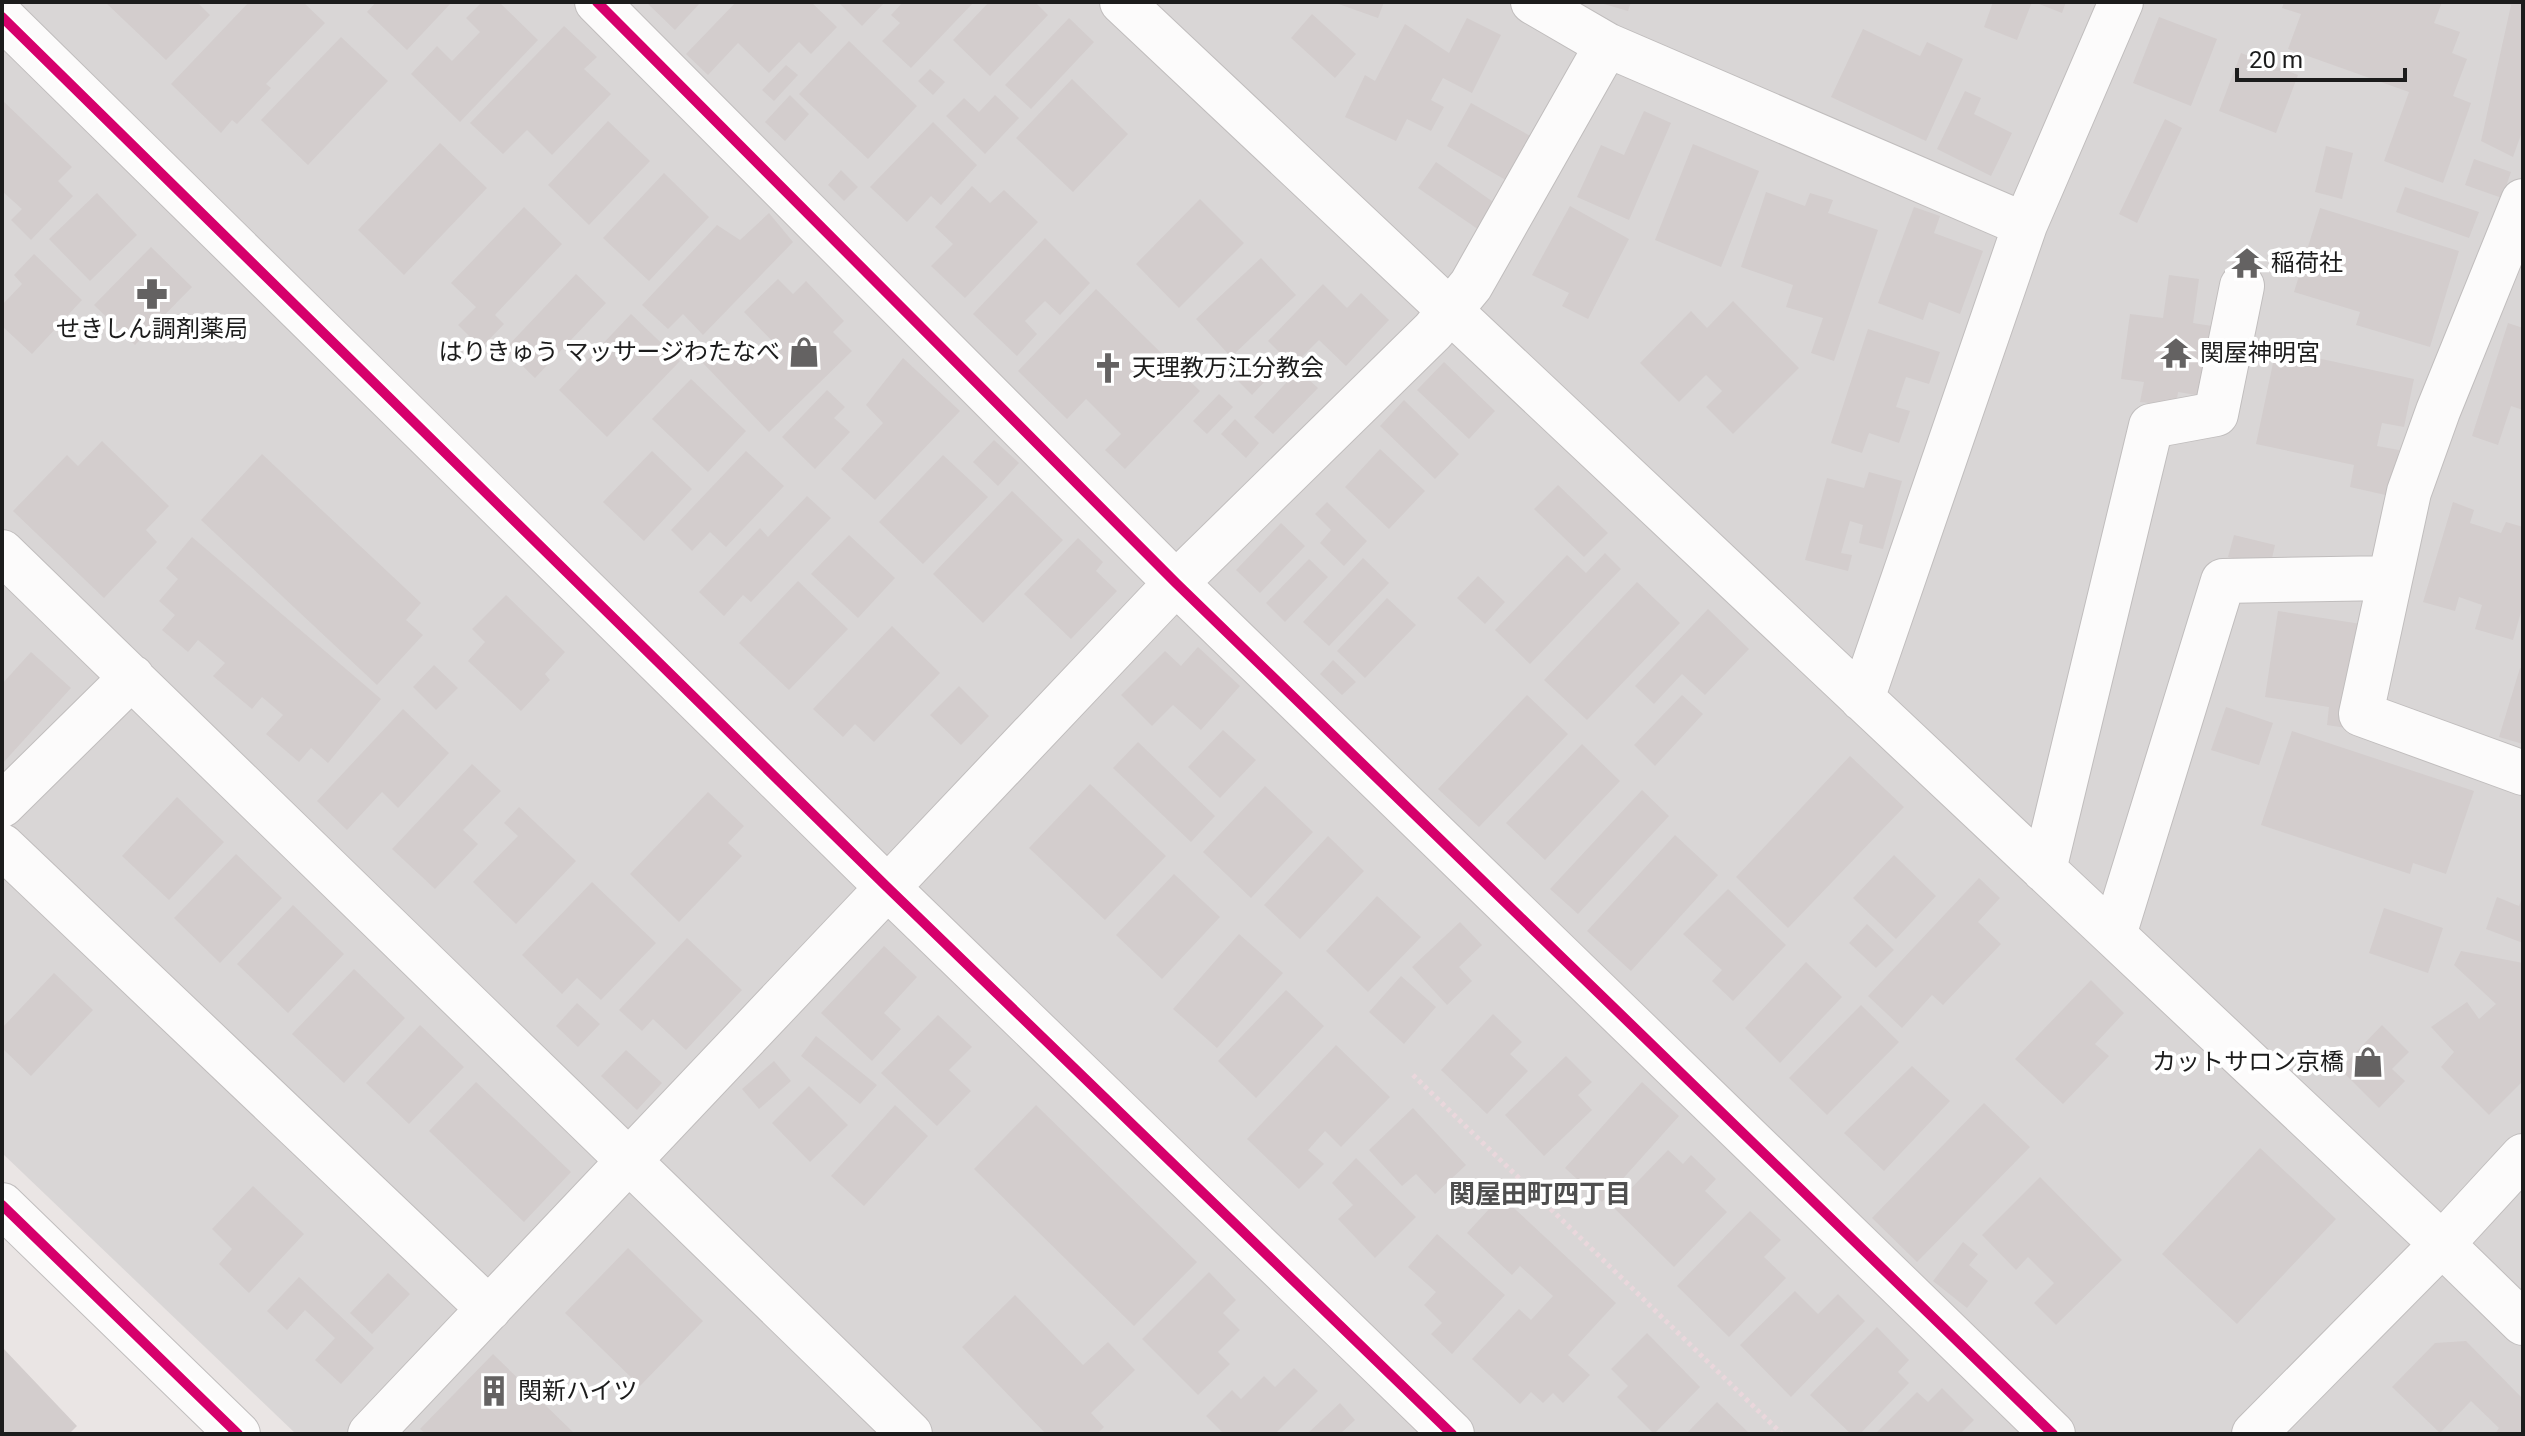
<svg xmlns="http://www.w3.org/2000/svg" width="2525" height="1436" font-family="Roboto,'Noto Sans JP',sans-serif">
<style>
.residential{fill:#d9d6d6}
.building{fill:#d3cdcd}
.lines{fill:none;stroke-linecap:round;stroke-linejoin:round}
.minor-casing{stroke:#c0bdbd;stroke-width:46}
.path{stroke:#ead7dc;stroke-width:5;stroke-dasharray:4 4;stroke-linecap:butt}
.minor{stroke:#fcfbfb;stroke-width:44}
.cycleway-casing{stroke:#fff;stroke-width:15}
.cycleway{stroke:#d6006c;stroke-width:10}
.labels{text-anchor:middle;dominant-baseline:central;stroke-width:8;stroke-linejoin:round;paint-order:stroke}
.poi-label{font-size:24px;fill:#1c1c1c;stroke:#fff;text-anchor:start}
.neighbourhood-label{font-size:26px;font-weight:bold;fill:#4f4f4f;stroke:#fff}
</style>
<rect width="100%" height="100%" fill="#eae5e4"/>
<path class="residential" d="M2,2H2523V1434H296L2,1153Z"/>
<path class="building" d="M105,2H197L210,15L166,60Z
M249,2H303L325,23L266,84L271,88L237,124L232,120L221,133L171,84Z
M376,2H452L407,50L367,12Z
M482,2H499L538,40L460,122L411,74L437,46L452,61L480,32L466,18Z
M646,2H701L675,30Z
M736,2H811L837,27L811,54L799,42L769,73L738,43L708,75L686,54Z
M838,2H885L862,26Z
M903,2H974L911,68L882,41L900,23L891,15Z
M989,2H1035L1048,15L990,76L953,40Z
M1333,2H1384L1378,18Z
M1597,2H1631L1628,11Z
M1993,2H2032L2017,40L1984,27Z
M2034,2H2066L2062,13Z
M2284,2H2442L2434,23L2460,32L2452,53L2467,59L2453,96L2471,103L2443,183L2384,161L2409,92L2288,49L2301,14L2282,8Z
M2506,2H2523V129L2513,157L2481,141L2511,5Z
M1312,14L1356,54L1335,78L1291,38Z
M2159,17L2217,39L2191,106L2133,83Z
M1069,18L1094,42L1031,109L1005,85Z
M1467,18L1501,35L1472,93L1443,78L1431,100L1444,107L1431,131L1407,119L1396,141L1345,117L1365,75L1375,81L1405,24L1449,53Z
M564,26L597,57L584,69L611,94L552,155L527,130L503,154L470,123Z
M1863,29L1920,56L1927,42L1963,59L1926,141L1831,97Z
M341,37L388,81L308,165L261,120Z
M849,41L917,106L868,159L799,94Z
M2241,53L2298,75L2276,133L2219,111Z
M786,65L798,75L774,101L762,90Z
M930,69L945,82L933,95L918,81Z
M1072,79L1128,134L1073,192L1016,138Z
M1965,91L1981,98L1974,114L2012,133L1991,176L1937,149Z
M790,95L809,114L785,141L765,122Z
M995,95L1019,118L985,154L946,116L964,98L979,112Z
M2,100L72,167L58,181L73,196L31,240L11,220L22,209L2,191Z
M1471,103L1534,138L1509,182L1447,146Z
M1644,111L1671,123L1629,220L1577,197L1601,145L1624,155Z
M2165,119L2182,128L2137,223L2119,214Z
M608,121L650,161L589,225L548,185Z
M933,122L977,165L941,205L931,196L907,222L870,187Z
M440,143L487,188L404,275L358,230Z
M1693,144L1759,171L1721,267L1655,240Z
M2326,146L2353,153L2342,199L2315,192Z
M2474,159L2511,172L2502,198L2465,185Z
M1436,162L1499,206L1482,232L1418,188Z
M841,170L858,187L844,201L828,185Z
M664,173L709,217L649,281L603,238Z
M972,186L990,203L1004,190L1038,222L965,298L931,266L953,244L935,227Z
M2405,187L2479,212L2469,238L2396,212Z
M1766,192L1805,206L1810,193L1833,200L1828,213L1878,230L1834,361L1811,353L1823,318L1786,307L1793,285L1741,267Z
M97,193L137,235L90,281L49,239Z
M1200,199L1244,243L1179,308L1136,264Z
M1570,206L1629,239L1588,319L1562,306L1569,293L1532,275Z
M524,207L562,244L495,315L504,324L481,348L458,325L476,307L451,283Z
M1914,207L1940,216L1934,233L1983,251L1960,314L1929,302L1923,320L1878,303Z
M2320,208L2459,251L2430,347L2356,325L2360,312L2294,292Z
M769,213L793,242L703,335L683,314L668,329L642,305L717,225L740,240Z
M1045,238L1090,283L1060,315L1045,301L1025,321L1037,334L1017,356L973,314Z
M151,247L192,287L135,345L94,305Z
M2234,250L2260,254L2257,276L2231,273Z
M34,254L82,300L32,354L2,326V305L22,284L14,275Z
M1261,258L1296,295L1231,357L1196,319Z
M576,274L606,303L535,378L505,349Z
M2169,275L2199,279L2193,323L2212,326L2202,396L2178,392L2176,406L2140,402L2144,382L2121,379L2130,314L2163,318Z
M778,279L793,294L806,281L844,321L833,332L852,351L769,432L702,362L724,339L748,365L773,342L744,312Z
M1323,284L1347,308L1361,293L1389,320L1346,366L1319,340L1293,366L1268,341Z
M1096,289L1200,391L1125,469L1105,450L1121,434L1086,399L1067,419L1018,371Z
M1733,301L1799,368L1733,434L1706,407L1722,391L1706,375L1679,402L1640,363L1691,311L1707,328Z
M631,314L680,361L607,437L559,390Z
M2508,323L2523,328V410L2511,406L2498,445L2472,436Z
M1868,329L1940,352L1929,384L1906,377L1896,407L1910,411L1899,443L1869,433L1862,453L1831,443Z
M2276,349L2414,379L2404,427L2382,423L2377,446L2399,450L2390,496L2350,487L2354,465L2256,444Z
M903,358L960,411L875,500L841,469L883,423L866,405Z
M1248,361L1268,378L1252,395L1234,377Z
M1444,362L1495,411L1469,439L1417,390Z
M1298,370L1318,388L1273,434L1254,417Z
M691,379L746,431L708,472L652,419Z
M827,390L845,407L834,418L850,432L815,469L782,437Z
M1219,394L1233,407L1207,434L1193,421Z
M1404,400L1459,454L1435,479L1380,426Z
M1235,419L1259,443L1246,458L1221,434Z
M994,440L1019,463L998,486L973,462Z
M102,441L169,506L146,530L157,542L104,598L13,511L67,455L78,466Z
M1380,449L1425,491L1389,529L1345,487Z
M652,451L692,489L644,541L603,502Z
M746,451L784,486L726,547L710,532L692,551L671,530Z
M262,454L421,603L406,620L423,635L377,685L201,520Z
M943,455L988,497L923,564L879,522Z
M1869,472L1902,481L1883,549L1859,543L1863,525L1850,521L1841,553L1852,555L1848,571L1805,560L1827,478L1864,488Z
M1558,485L1608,533L1584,557L1534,509Z
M1012,491L1063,540L983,623L933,574Z
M807,496L831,518L751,602L743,595L724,616L699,592L760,528L768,537Z
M1327,502L1367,541L1344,566L1320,543L1331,530L1315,514Z
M2453,502L2474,510L2470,523L2501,533L2506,522L2523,527V605L2513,640L2475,629L2482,605L2459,597L2455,611L2423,602Z
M1281,523L1305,546L1260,593L1236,570Z
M849,535L895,578L858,618L811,574Z
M2234,535L2275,545L2270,567L2228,557Z
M192,537L381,699L328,763L311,748L299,762L266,734L283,715L262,697L252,709L213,676L225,663L198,640L188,652L162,630L175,615L159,601L178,579L166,568Z
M1078,538L1103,562L1096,571L1117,591L1071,639L1024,594Z
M1605,553L1621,569L1530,664L1495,630L1567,555L1586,573Z
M1363,558L1389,583L1329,646L1303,622Z
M1309,559L1328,577L1285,622L1266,603Z
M1478,576L1505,602L1485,624L1457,598Z
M798,581L848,629L789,690L739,643Z
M1637,582L1680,623L1587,720L1544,680Z
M506,595L565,652L545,674L550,680L521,711L468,661L485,642L472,629Z
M1387,598L1416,625L1365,678L1337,651Z
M1708,609L1749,649L1705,695L1682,674L1654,704L1635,686Z
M2278,611L2361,624L2346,728L2327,725L2329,707L2265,697Z
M892,626L940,673L874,742L855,724L843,737L813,709Z
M1198,647L1240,686L1201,730L1173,705L1152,726L1121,695L1165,651L1181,666Z
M31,652L71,688L2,764V684Z
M1333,660L1356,682L1342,695L1320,674Z
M434,665L458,688L436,710L413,687Z
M2520,668L2523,669V744L2499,737Z
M959,686L989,716L961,745L930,715Z
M1527,695L1568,734L1479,827L1438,789Z
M1682,695L1703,714L1655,766L1634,745Z
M2226,707L2273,723L2259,765L2211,750Z
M403,709L449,753L398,808L382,792L347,830L317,801Z
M1223,730L1256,760L1220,798L1188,767Z
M2292,731L2474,791L2446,874L2413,863L2410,874L2261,825Z
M1138,742L1215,816L1191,842L1113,768Z
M1582,744L1620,781L1545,860L1506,823Z
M1850,756L1904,807L1788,928L1736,877Z
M472,764L501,791L463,830L478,844L435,889L392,849Z
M1090,784L1166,856L1105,920L1029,848Z
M1265,786L1313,832L1251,898L1203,852Z
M1642,790L1669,816L1578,914L1550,889Z
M708,792L744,826L728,843L742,856L679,922L630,874Z
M177,797L224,842L169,900L122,856Z
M519,807L576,861L516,924L473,882L518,836L504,823Z
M1675,835L1718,875L1631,971L1587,931Z
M1328,836L1364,871L1300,939L1264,905Z
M236,854L282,898L220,963L174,918Z
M1894,855L1936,896L1896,939L1853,898Z
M1174,874L1220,917L1162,979L1116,935Z
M1979,878L2000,898L1978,922L2001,944L1943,1005L1932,995L1902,1028L1868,996Z
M592,882L656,943L601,1000L577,978L562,994L522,955Z
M1728,889L1786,945L1733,1001L1712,981L1722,970L1683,934Z
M1377,896L1421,937L1368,992L1326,951Z
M2523,896V943L2486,929L2497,897L2519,906Z
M293,905L344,954L288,1013L237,964Z
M2384,908L2443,928L2428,973L2369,953Z
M1460,922L1482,945L1459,967L1472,981L1447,1005L1412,967Z
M1867,924L1894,950L1876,968L1849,943Z
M1239,934L1283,973L1217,1048L1173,1009Z
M687,938L742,990L686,1050L653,1019L642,1031L619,1010Z
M884,946L917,977L884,1013L901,1029L872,1061L821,1013Z
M2461,951L2523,963V1081L2489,1115L2441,1067L2454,1052L2431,1027L2467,1002L2479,1019L2496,1004L2454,965Z
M1806,962L1842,997L1780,1063L1745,1028Z
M354,969L405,1018L344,1083L292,1034Z
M54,973L93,1010L31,1076L2,1048V1028Z
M1401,976L1436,1007L1404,1044L1369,1012Z
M2091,980L2124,1013L2095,1044L2109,1056L2063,1104L2015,1059Z
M1286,990L1324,1026L1256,1098L1218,1061Z
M577,1003L600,1024L578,1047L556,1026Z
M1861,1005L1899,1042L1827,1115L1789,1078Z
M1493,1014L1522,1042L1510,1054L1528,1071L1487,1114L1441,1070Z
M938,1015L972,1047L949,1070L971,1091L937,1126L881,1073Z
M420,1025L464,1067L409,1124L366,1083Z
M2382,1025L2409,1052L2392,1069L2405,1081L2379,1108L2340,1069Z
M816,1036L877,1085L860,1104L801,1056Z
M1336,1045L1390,1097L1341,1147L1325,1131L1308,1150L1324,1164L1299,1189L1247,1139Z
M626,1050L662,1083L637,1110L601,1076Z
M1566,1056L1592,1082L1578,1095L1592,1110L1544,1156L1505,1115Z
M774,1061L791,1081L759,1109L742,1089Z
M1912,1066L1950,1101L1884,1171L1844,1133Z
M476,1082L571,1172L524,1222L429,1131Z
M1642,1082L1679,1116L1602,1202L1565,1168Z
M809,1086L848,1125L810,1162L772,1123Z
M1984,1103L2030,1147L1917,1262L1872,1218Z
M895,1105L928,1136L864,1206L831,1176Z
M1036,1105L1197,1262L1134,1326L974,1169Z
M1413,1108L1466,1165L1435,1194L1416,1174L1402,1186L1369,1150Z
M2260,1148L2336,1219L2237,1324L2162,1254Z
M1668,1150L1683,1164L1691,1155L1716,1179L1705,1191L1727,1212L1674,1267L1613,1207Z
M1356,1158L1416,1217L1375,1258L1338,1219L1353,1205L1332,1183Z
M2040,1177L2122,1260L2056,1325L2034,1303L2054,1283L2028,1257L2016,1270L1982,1235Z
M253,1186L304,1234L249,1293L219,1264L232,1249L212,1229Z
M1501,1196L1616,1303L1568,1355L1590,1375L1563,1403L1553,1393L1543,1403L1531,1392L1520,1404L1472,1359L1519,1309L1531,1320L1553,1296L1520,1266L1512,1275L1467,1233Z
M1750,1211L1781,1240L1764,1257L1786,1278L1729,1337L1677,1286Z
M1437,1234L1505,1295L1452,1354L1431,1334L1442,1323L1424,1305L1436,1292L1408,1267Z
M1963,1242L1978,1254L1969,1265L1988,1281L1967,1308L1933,1281Z
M628,1248L703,1321L640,1386L565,1313Z
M1209,1272L1236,1300L1223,1313L1240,1330L1218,1352L1230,1364L1198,1395L1142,1339Z
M388,1273L410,1294L372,1334L350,1313Z
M299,1277L374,1348L341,1384L315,1360L335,1338L305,1310L287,1330L267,1311Z
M1795,1291L1818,1314L1838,1294L1865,1321L1791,1397L1740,1345Z
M1015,1295L1083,1365L1108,1342L1135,1370L1091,1413L1104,1427L1097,1434H1046L962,1347Z
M1877,1327L1909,1360L1898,1372L1909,1383L1860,1434H1851L1810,1395Z
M1647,1333L1700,1387L1654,1434L1617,1397L1628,1386L1611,1369Z
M2466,1341L2523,1399V1434H2495L2499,1428L2471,1401L2440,1433L2392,1387L2435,1343Z
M2,1347L77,1426L69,1434H2Z
M493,1354L575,1434H426L420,1429Z
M1294,1368L1318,1391L1275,1434H1224L1206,1416L1232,1390L1241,1399L1264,1376L1275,1387Z
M1942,1388L1974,1420L1960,1434H1875L1917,1392L1928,1402Z
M1717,1402L1750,1434H1686Z
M1340,1403L1355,1420L1340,1434H1307Z"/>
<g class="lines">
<defs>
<path id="minor" d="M597,2L1176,583L2053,1434
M1122,2L2442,1244L2523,1323
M2,17L887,887L1452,1434
M1607,45L2025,225
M2523,201L2438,411L2409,492L2361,714L2523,773
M2,552L910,1434
M1862,699L2025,225L2121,2
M2,805L132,677
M2,846L489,1309
M2044,870L2151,426L2216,414L2242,286
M2114,935L2223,581L2390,578
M2,1205L238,1434
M370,1434L1176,583L1433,331L1471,285L1607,45L1533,2
M2254,1434L2442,1244L2523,1156"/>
</defs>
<use href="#minor" class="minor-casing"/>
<path class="path" d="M1413,1075L1782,1434"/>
<use href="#minor" class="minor"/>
<defs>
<path id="cycleway" d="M597,2L1176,583L2053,1434
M2,17L887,887L1452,1434
M2,1205L238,1434"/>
</defs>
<use href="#cycleway" class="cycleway-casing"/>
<use href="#cycleway" class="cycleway"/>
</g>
<defs>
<symbol id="temple-bare" viewBox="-9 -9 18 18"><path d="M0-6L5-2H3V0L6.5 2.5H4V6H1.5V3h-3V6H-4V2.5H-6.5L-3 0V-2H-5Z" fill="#646262" stroke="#fff" stroke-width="2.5" paint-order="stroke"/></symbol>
<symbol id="pharmacy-bare" viewBox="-9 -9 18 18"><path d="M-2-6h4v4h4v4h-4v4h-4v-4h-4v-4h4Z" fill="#646262" stroke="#fff" stroke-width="2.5" paint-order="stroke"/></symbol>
<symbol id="shop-bare" viewBox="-9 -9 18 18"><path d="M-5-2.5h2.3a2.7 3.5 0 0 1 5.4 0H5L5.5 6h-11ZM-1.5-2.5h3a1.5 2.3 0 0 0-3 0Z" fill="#646262" stroke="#fff" stroke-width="2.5" paint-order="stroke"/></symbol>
<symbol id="church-bare" viewBox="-9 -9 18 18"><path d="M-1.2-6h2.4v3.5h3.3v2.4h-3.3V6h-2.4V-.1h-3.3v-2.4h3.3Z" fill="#646262" stroke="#fff" stroke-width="2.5" paint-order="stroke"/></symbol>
<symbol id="building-bare" viewBox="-9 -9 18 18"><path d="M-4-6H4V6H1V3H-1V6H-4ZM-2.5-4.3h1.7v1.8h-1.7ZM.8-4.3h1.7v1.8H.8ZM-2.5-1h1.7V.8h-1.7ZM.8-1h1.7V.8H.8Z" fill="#646262" stroke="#fff" stroke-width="2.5" paint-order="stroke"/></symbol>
</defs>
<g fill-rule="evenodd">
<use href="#temple-bare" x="2225" y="241" width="44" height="44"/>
<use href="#pharmacy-bare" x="130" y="272" width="44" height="44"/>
<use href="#shop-bare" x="782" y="330" width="44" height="44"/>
<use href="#temple-bare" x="2154" y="331" width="44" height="44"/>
<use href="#church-bare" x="1086" y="346" width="44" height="44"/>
<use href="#shop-bare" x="2346" y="1040" width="44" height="44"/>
<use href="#building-bare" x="472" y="1369" width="44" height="44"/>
</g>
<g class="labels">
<g class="poi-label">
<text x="2271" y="263">稲荷社</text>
<text x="152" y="329" text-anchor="middle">せきしん調剤薬局</text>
<text x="780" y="352" text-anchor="end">はりきゅう マッサージわたなべ</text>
<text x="2200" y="353">関屋神明宮</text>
<text x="1132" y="368">天理教万江分教会</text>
<text x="2344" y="1062" text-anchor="end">カットサロン京橋</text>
<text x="518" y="1391">関新ハイツ</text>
</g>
<g class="neighbourhood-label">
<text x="1540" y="1194">関屋田町四丁目</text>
</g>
</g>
<rect width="2525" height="1436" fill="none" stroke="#1c1c1c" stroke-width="8"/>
<path d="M2237 68v12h168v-12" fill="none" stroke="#1c1c1c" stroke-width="4"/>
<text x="2249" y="68" font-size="24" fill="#1c1c1c" stroke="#ffffff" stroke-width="6" paint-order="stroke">20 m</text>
</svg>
